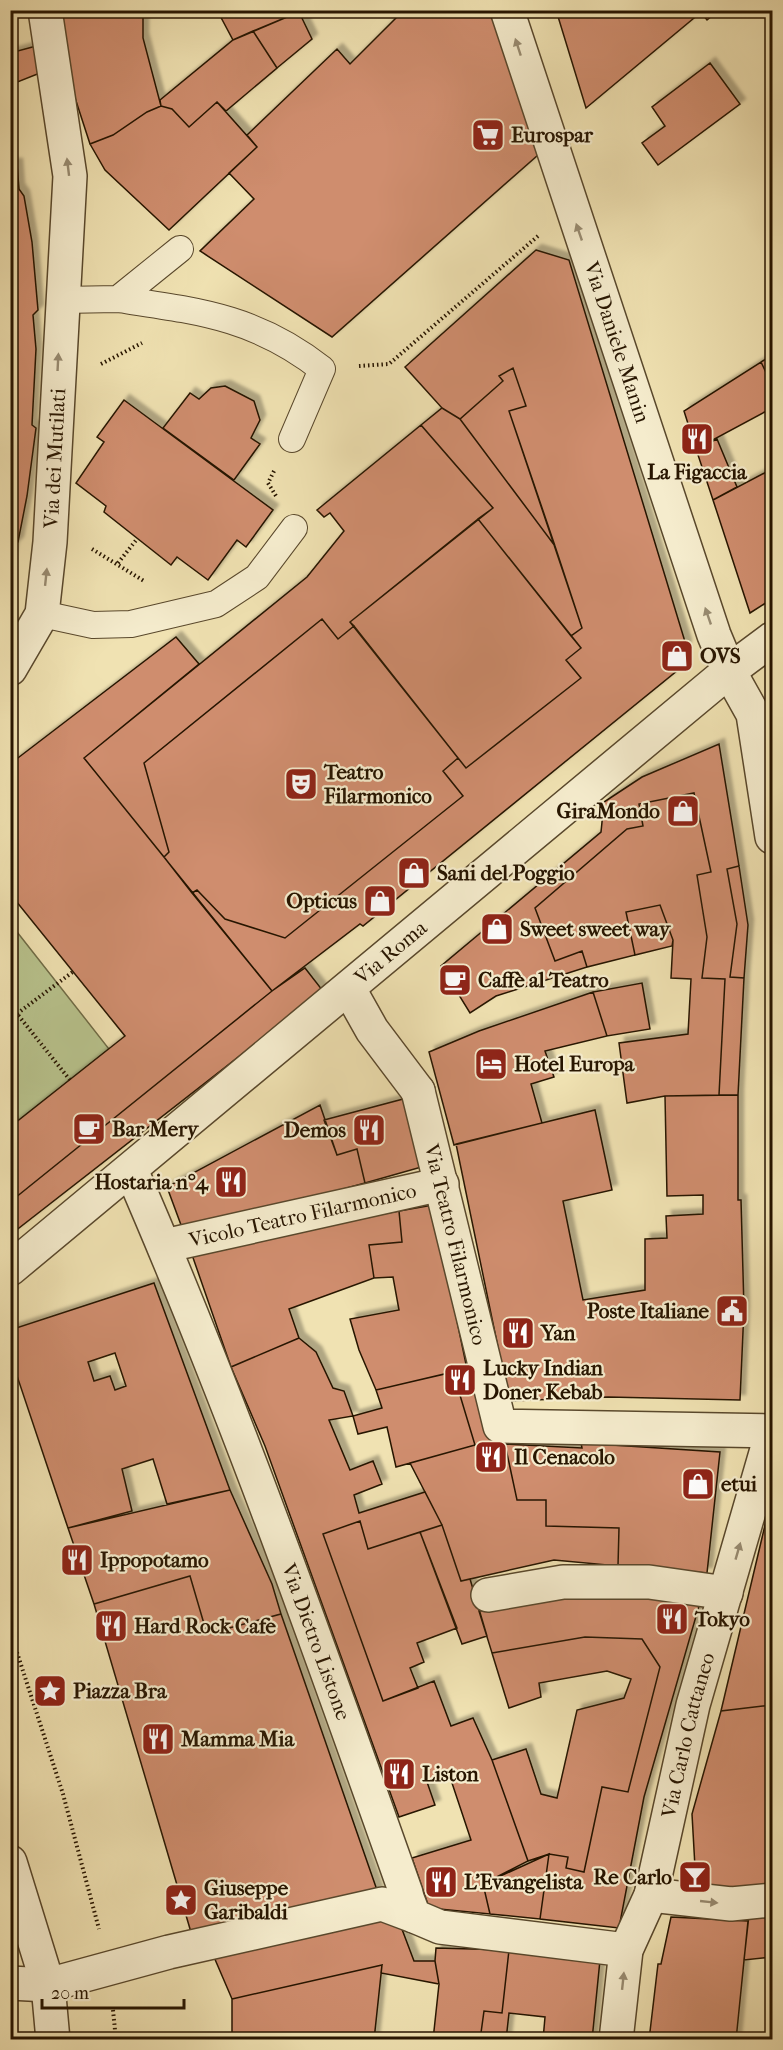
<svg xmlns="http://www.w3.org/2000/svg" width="783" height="2050" font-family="'IM FELL French Canon',serif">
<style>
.grass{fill:#b8c38d;stroke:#706c46;stroke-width:1.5}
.building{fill:#cf8d6e;stroke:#271500;stroke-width:1.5;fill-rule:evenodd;filter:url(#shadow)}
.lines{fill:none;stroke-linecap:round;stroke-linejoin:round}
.service-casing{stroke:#59482c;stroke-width:28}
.pedestrian-casing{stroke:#59482c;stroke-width:36}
.minor-casing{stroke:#59482c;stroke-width:36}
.path{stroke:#271500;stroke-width:4;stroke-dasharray:1.5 3;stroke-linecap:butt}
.service{stroke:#f5eccd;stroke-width:26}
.pedestrian{stroke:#f5eccd;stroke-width:33}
.minor{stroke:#f5eccd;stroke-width:33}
.oneway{fill:#988b71}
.labels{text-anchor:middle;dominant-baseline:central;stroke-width:4.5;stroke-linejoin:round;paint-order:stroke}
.poi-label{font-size:21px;font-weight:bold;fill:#271500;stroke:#f5eccd;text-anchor:start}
.street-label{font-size:21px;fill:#271500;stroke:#f5eccd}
</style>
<defs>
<filter id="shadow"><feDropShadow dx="5.5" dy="-5.5" stdDeviation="1.5" flood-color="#0004"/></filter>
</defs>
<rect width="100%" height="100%" fill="#f0e2b2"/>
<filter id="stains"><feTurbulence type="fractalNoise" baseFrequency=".00333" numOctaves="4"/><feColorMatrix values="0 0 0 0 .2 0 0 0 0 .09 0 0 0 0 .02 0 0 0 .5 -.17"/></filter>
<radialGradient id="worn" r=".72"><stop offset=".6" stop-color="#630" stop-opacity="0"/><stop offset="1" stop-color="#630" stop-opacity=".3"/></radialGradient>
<path class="grass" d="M10,923L109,1049L10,1127Z"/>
<path class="building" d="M55,10H143V38L161,106L147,112L113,135L90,144L64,64Z
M217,10H299V12L233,40Z
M404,10H493L538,155L332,337L200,251L254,199L229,173L257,147L247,135L337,49L350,64Z
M556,10H699L700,13L586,108Z
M699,10H719L707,20Z
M299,12L312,39L277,68L253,31Z
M253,31L277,68L226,111L217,102L189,127L172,109L161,106L160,100L233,40Z
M40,45L45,71L10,85V53Z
M710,63L740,104L658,165L642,143L665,126L652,107Z
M217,102L257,147L169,230L105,170L90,144L113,135L147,112L161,106L172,109L189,127Z
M10,164H17L19,189L24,196L32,242L38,310L33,315L36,349L32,425L36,428L27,496L18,542L13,547L10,562Z
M536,250L569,260L686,645L678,670L363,926L360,924L272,991L192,893L197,890L225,919L285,938L463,796L443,771L458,758L466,768L581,678L566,660L581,648L571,636L582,628L509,411L526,406L513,368L499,376L503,381L460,419L442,408L405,367Z
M772,355V385L761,362Z
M761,362L772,385V408L696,449L684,411Z
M513,368L526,406L509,411L555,546L460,419L503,381L499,376Z
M225,386L254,401L260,420L251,438L260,444L234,480L163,428L190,393L199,399L211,388Z
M124,400L273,510L246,547L237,540L208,580L177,557L171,565L104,512L106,506L76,483L104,442L97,437Z
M442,408L460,419L555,546L582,628L571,636L478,519L493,508L421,425Z
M421,425L493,508L350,622L354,626L338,639L322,619L144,763L169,852L164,857L84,758L307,577L344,531L330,513L324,517L317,510Z
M717,439L737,487L713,500L696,449Z
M772,469V599L750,613L713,500Z
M478,519L581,648L566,660L581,678L466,768L350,622Z
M322,619L338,639L354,626L458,758L443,771L463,796L285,938L225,919L197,890L192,893L164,857L169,852L144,763Z
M176,637L199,664L84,758L272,991L10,1202V1127L125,1036L16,901L10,905V764Z
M719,744L739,866L727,869L737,924L730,977L744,978L738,1095H719L725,979L702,978L707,937L697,875L711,872L694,793L639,804L643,826L627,829L535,908L555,961L582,951L587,967L496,996L470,1013L441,966L601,832L604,802L642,777Z
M694,793L711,872L697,875L707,937L702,978L725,979L719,1095L665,1096L627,1103L619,1043L688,1034L691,979L671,978L673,940L660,905L626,912L635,955L587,967L582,951L555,961L535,908L627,829L643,826L639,804Z
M739,866L748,925L744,978L730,977L737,924L727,869Z
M660,905L673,940L672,946L635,955L626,912Z
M305,968L323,991L10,1235V1202L272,991Z
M642,983L650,1029L607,1036L593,992Z
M593,992L607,1036L545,1051L554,1077L531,1084L542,1123L454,1145L429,1052L479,1031Z
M738,1095V1200H741L744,1309L740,1400L608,1397L509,1401L456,1144L595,1110L612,1190L563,1201L583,1300L645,1290V1239L667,1238L666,1216L703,1214V1195L667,1196L665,1096Z
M407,1098L425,1166L365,1183L357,1149L337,1155L324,1120Z
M320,1105L337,1155L357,1149L365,1183L184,1233L167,1187Z
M433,1205L467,1369L376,1390L359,1350L350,1319L399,1310L393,1277L374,1278L369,1245L402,1242L399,1211Z
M399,1211L402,1242L369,1245L374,1278L289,1309L299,1338L231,1367L190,1249Z
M154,1283L230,1490L167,1504L153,1459L122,1469L132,1511L68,1528L10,1355V1330ZM115,1353L126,1386L115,1390L110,1376L94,1381L88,1362Z
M299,1338L316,1352L333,1388L344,1391L353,1416L329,1420L350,1470L373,1461L382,1484L354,1495L359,1513L425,1492L442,1525L368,1549L360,1521L323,1534L383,1701L434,1681L451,1726L473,1718L492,1760L528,1861L483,1884L490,1914L429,1908L412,1858L471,1840L449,1774L427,1782L435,1805L399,1817L265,1446L231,1367Z
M467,1369L493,1445H475L453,1372Z
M453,1372L475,1445L396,1467L387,1427L358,1434L353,1416L382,1408L376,1390Z
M581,1443L720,1452L707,1573L618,1566L619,1528L546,1526V1500H517L505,1444L582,1448Z
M505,1444L517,1500H546V1526L619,1528L618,1566L554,1560L461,1581L442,1525L410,1463L475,1445Z
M230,1490L272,1584L281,1614L207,1634L190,1576L94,1604L68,1528Z
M770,1504H772V1705L721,1711Z
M360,1521L368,1549L420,1532L457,1628L417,1643L424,1662L410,1668L418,1688L383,1701L323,1534Z
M442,1525L461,1581L470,1579L487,1636L462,1644L420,1532Z
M190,1576L207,1634L281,1614L378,1893L193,1939L94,1604Z
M593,1594L701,1599L644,1797L619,1928L540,1919L549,1854L568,1857L566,1868L584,1872L602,1787L628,1792L660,1667L642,1639L585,1637L492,1653L479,1611Z
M585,1637L642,1639L660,1667L628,1792L602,1787L584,1872L566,1868L568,1857L549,1854L528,1861L492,1760L526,1749L541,1794L557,1798L577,1710L624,1698L631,1679L607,1671L539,1683L541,1697L509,1708L492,1653Z
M772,1705V1890L721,1892L696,1885L692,1814L721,1711Z
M549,1854L540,1919L490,1914L483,1884Z
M749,1915H772V1957L744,1960Z
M397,1916L414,1961H435L439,1984L381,1973L382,1965L232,1999L214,1957Z
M671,1917L748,1921L736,2040H649L658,1964H661Z
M436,1948L509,1950L502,2013L484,2011L480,2040H433L439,1984L435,1961Z
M509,1950L600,1960L592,2040H543L545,2017L509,2013L506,2040H480L484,2011L502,2013Z
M382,1965L374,2040H232V1999Z"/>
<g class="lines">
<defs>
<path id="service" d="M118,299C198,311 256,317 322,369L292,439
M61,300L118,299L180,249
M42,614L93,625L131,624L216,604L257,577L294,528"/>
<g id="pedestrian">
<path d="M349,989L372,1030L418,1091"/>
<path id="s1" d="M164,1246L442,1184"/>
<path id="s2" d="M10,1269L729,671L772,639"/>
<path d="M10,1862L48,1985L53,2040"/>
<path d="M406,1895L414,1916L440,1927L626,1950"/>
<path d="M10,1983L48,1985L169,1952L382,1904L414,1916"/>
</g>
<g id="minor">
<path id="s3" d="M507,10L714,635L729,671L753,714L772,837"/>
<path id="s4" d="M10,669L42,614L50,542L70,176L45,10"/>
<path id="s5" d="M418,1091L500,1426L772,1431"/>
<path id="s6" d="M131,1170C234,1407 320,1650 406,1893"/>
<path d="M488,1595L563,1582H649L726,1593"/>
<path d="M651,1895L731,1904L772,1900"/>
<path id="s7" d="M616,2040L626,1950L651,1895L693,1705L772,1432"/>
</g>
</defs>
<use href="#service" class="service-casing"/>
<use href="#pedestrian" class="pedestrian-casing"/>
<use href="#minor" class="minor-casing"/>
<path class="path" d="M101,364L142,343
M359,366L389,364L538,236
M274,471L268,483L276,496
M92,549L144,581
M118,563L137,539
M10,1005L70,1080
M10,1019L74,971
M10,1631L63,1794L99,1929
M113,2010L116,2040"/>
<use href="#service" class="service"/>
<use href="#pedestrian" class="pedestrian"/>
<use href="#minor" class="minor"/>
</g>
<defs><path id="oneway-solid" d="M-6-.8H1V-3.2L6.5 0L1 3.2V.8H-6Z" transform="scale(1.5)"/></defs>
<g class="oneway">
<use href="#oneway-solid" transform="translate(518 47) rotate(-108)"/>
<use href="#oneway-solid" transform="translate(68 167) rotate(-97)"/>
<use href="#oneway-solid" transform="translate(579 232) rotate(-109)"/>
<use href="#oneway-solid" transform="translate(58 362) rotate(-87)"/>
<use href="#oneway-solid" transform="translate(46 577) rotate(-84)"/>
<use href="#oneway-solid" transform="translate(708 616) rotate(-109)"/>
<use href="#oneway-solid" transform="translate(738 1551) rotate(-74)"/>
<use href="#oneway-solid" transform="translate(709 1902) rotate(6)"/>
<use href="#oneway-solid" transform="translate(623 1981) rotate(-84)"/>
</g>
<defs>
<symbol id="supermarket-square" viewBox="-11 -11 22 22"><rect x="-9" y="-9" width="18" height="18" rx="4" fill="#8f2418" stroke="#f5eccd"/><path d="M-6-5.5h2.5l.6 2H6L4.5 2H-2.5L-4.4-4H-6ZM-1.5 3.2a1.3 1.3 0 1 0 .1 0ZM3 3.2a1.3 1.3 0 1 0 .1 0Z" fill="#fff"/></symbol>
<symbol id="restaurant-square" viewBox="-11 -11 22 22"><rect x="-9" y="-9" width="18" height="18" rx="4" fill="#8f2418" stroke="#f5eccd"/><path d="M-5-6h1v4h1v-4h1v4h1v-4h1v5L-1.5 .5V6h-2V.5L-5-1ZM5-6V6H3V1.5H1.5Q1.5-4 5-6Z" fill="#fff"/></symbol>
<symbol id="shop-square" viewBox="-11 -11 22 22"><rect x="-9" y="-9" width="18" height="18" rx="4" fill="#8f2418" stroke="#f5eccd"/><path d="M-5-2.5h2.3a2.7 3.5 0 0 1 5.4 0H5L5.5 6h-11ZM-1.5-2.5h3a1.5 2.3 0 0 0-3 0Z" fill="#fff"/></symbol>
<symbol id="theatre-square" viewBox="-11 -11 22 22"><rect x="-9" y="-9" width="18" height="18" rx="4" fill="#8f2418" stroke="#f5eccd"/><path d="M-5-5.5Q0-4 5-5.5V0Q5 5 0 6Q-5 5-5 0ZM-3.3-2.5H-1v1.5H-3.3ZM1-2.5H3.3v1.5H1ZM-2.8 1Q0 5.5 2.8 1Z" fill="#fff"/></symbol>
<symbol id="cafe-square" viewBox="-11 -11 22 22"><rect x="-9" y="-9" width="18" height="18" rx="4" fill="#8f2418" stroke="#f5eccd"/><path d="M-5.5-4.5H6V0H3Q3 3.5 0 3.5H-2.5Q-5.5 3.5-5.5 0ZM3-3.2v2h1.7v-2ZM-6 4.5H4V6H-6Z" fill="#fff"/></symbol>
<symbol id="hotel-square" viewBox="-11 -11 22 22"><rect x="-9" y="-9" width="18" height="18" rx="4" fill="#8f2418" stroke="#f5eccd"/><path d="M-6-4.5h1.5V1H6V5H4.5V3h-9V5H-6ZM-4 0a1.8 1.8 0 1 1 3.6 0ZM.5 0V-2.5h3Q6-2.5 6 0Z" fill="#fff"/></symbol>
<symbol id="civic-square" viewBox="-11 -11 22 22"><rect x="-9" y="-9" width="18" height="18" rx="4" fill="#8f2418" stroke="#f5eccd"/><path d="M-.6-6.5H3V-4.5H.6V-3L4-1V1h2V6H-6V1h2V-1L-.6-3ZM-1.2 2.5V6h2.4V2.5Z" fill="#fff"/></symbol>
<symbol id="sight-square" viewBox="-11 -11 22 22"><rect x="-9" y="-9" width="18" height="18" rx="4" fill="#8f2418" stroke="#f5eccd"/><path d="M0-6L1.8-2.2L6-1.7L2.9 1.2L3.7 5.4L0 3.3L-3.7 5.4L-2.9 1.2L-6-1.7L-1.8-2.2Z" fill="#fff"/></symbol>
<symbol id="bar-square" viewBox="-11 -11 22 22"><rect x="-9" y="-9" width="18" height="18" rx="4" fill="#8f2418" stroke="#f5eccd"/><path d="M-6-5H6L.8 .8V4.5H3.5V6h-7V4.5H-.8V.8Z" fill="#fff"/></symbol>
</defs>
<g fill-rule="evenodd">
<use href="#supermarket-square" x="469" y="116" width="38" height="38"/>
<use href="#restaurant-square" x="678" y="420" width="38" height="38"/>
<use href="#shop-square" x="658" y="637" width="38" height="38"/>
<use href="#theatre-square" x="282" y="765" width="38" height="38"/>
<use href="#shop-square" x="664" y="792" width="38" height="38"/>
<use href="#shop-square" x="395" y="854" width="38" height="38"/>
<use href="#shop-square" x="361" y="882" width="38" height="38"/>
<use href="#shop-square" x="478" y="910" width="38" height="38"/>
<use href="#cafe-square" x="436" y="961" width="38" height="38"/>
<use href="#hotel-square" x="472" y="1045" width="38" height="38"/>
<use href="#cafe-square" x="70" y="1110" width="38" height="38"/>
<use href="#restaurant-square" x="350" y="1111" width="38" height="38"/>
<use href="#restaurant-square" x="212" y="1163" width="38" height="38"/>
<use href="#civic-square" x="713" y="1292" width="38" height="38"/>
<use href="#restaurant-square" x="499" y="1314" width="38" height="38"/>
<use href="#restaurant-square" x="441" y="1361" width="38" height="38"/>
<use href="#restaurant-square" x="472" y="1438" width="38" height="38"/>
<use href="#shop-square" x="679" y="1465" width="38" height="38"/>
<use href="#restaurant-square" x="58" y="1541" width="38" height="38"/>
<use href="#restaurant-square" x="653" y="1600" width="38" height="38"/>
<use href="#restaurant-square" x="92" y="1607" width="38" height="38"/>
<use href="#sight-square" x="31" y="1672" width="38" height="38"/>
<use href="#restaurant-square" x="139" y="1720" width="38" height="38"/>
<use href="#restaurant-square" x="380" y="1755" width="38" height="38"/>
<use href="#bar-square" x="676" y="1858" width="38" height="38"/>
<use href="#restaurant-square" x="422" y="1863" width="38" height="38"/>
<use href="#sight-square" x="162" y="1881" width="38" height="38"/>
</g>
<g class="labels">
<g class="poi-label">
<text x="511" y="135">Eurospar</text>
<text x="697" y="472" text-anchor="middle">La Figaccia</text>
<text x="700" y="656">OVS</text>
<text x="324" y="772">Teatro<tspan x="324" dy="24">Filarmonico</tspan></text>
<text x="660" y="811" text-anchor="end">GiraMondo</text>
<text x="437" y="873">Sani del Poggio</text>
<text x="357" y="901" text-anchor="end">Opticus</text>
<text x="520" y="929">Sweet sweet way</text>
<text x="478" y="980">Caffè al Teatro</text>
<text x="514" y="1064">Hotel Europa</text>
<text x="112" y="1129">Bar Mery</text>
<text x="346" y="1130" text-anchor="end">Demos</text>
<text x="208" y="1182" text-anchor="end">Hostaria n°4</text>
<text x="709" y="1311" text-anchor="end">Poste Italiane</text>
<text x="541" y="1333">Yan</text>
<text x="483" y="1368">Lucky Indian<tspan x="483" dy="24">Doner Kebab</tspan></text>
<text x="514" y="1457">Il Cenacolo</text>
<text x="721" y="1484">etui</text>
<text x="100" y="1560">Ippopotamo</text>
<text x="695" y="1619">Tokyo</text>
<text x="134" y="1626">Hard Rock Cafe</text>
<text x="73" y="1691">Piazza Bra</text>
<text x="181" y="1739">Mamma Mia</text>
<text x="422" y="1774">Liston</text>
<text x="672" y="1877" text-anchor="end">Re Carlo</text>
<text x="464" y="1882">L'Evangelista</text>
<text x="204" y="1888">Giuseppe<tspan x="204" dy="24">Garibaldi</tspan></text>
</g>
<g class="street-label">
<text stroke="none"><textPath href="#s3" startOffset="350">Via Daniele Manin</textPath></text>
<text stroke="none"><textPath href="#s4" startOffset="220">Via dei Mutilati</textPath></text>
<text stroke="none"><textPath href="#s2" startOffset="495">Via Roma</textPath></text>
<text stroke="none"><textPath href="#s1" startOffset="142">Vicolo Teatro Filarmonico</textPath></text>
<text stroke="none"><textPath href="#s5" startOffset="158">Via Teatro Filarmonico</textPath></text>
<text stroke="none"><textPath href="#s6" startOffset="507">Via Dietro Listone</textPath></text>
<text stroke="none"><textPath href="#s7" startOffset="315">Via Carlo Cattaneo</textPath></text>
</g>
</g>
<rect width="783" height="2050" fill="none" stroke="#f0e2b2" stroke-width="36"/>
<rect x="12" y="12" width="759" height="2026" fill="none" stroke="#271500" stroke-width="3"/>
<rect x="18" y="18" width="747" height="2014" fill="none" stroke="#271500" stroke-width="1.5"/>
<path d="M42 1999v9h142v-9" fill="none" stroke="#271500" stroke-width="3"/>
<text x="51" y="1999" font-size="18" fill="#271500" stroke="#f5eccd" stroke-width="4.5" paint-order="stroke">20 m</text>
<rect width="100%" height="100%" filter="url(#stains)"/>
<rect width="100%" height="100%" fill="url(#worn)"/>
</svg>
